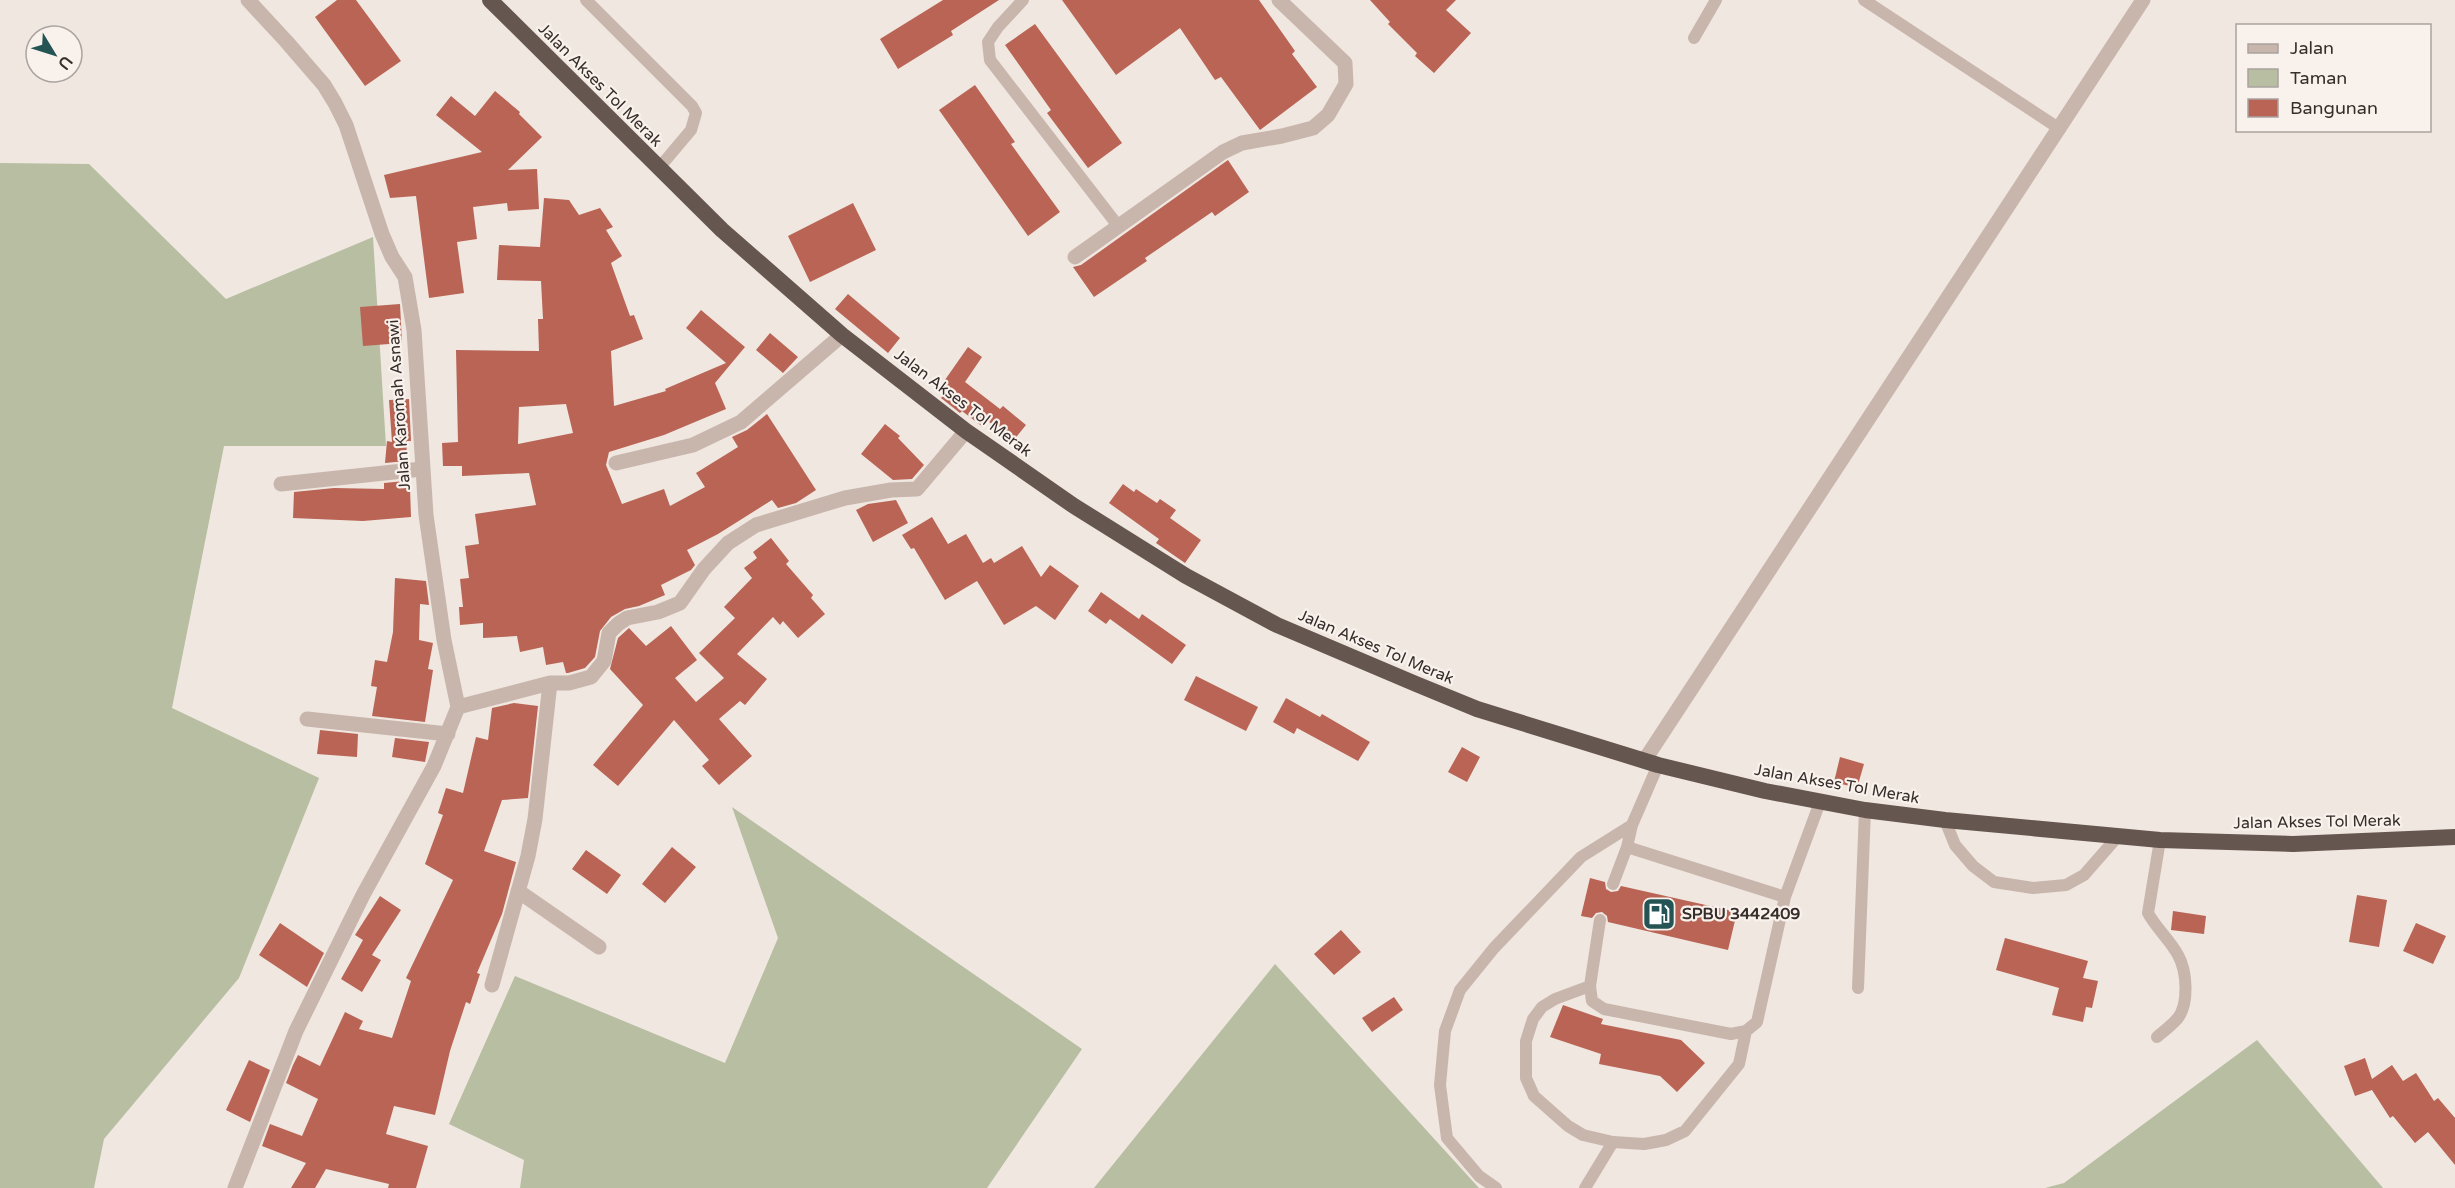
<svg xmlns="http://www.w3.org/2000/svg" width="2455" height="1188" font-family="'Varela Round',sans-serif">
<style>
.green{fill:#b7bea1}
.building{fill:#b96455;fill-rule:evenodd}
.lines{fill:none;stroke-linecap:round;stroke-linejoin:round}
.service{stroke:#c8b6ad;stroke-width:12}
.minor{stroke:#c8b6ad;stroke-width:15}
.trunk{stroke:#665650;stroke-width:16}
.labels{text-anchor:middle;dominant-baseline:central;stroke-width:4.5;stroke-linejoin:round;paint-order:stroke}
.street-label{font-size:16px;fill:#372d2b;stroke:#f8f1ec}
.poi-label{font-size:16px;font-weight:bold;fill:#372d2b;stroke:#f8f1ec;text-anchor:start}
</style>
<rect width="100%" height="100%" fill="#f0e7e0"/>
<path class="green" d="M0,163L89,164L226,299L373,237L386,446H224L172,708L319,778L239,978L104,1139L94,1188H0Z
M732,807L1082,1049L987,1188H520L524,1160L449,1124L515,976L725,1063L778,938Z
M1275,964L1479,1188H1094Z
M2257,1040L2383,1188H2045L2064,1183Z"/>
<path class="building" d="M337,0H356L401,61L365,86L315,17Z
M943,0H999L951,31L953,35L898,69L880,39Z
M1062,0H1259L1295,51L1292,54L1317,87L1260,130L1221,77L1215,80L1180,28L1116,75Z
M1370,0H1456L1446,10L1471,33L1434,73L1415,56L1417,53L1388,24L1390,22Z
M1035,24L1122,143L1088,168L1047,113L1051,110L1005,45Z
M975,85L1015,142L1011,144L1060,212L1028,236L939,110Z
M495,91L520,112L519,114L542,137L508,170L537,169L539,209L508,211L507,203L473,207L477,239L457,242L464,293L429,298L416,196L390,198L384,175L482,152L436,115L451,96L475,116Z
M1228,160L1249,192L1215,216L1212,212L1145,258L1147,261L1094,297L1073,267L1081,265Z
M544,198L569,200L579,215L600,208L613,227L606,230L622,256L611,263L630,316L634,315L643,339L611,351L614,406L666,391L665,389L726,363L686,328L701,310L745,347L715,383L726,409L664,435L609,452L606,465L622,504L664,489L670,506L705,487L696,473L738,447L732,437L747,430L767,414L816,490L796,503L778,508L772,500L718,534L687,550L695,565L691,570L661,585L665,595L639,606L625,609L611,617L600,631L595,657L585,668L568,673H566L563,662L546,665L543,647L520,652L517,636L483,638V623L460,625L459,607H463L460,579L469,578L465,546L479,544L475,514L536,505L529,473L462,476V466H443L442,443L458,442L456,350L539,351L538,319H543L541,281L497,280L499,245L540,247ZM566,404L573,433L518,444L519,407Z
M853,203L876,250L810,282L788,236Z
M848,294L900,338L888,353L835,309Z
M400,304L402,343L363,346L360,307Z
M770,333L798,357L783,373L756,350Z
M968,347L982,357L965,382L1000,409L1003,406L1026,425L1013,441L988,421L983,427L962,411L960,413L941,398L946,392L940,387Z
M409,399L411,441H407L406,461L385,463L387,441L392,442L389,400Z
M885,424L900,436L898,438L924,465L912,479L893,480L861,454Z
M405,481V488H410L411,517L363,521L293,518L294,492L334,488L384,489V483Z
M1123,484L1134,492L1136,489L1157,503L1160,499L1176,510L1170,518L1201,540L1185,563L1156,543L1159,539L1109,503Z
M896,500L908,523L873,542L856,510L868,504Z
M932,517L948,544L966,534L983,563L991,558L994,563L1022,546L1041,577L1050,565L1079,586L1055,620L1036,606L1004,625L977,581L945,600L914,548L911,549L902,535Z
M771,538L789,561L786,564L813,595L811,598L825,614L798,638L783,621L780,625L773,617L737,654L767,679L745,705L740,701L719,719L752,756L719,785L702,766L709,760L674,720L618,786L593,765L643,705L610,669L618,638L629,628L646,646L671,626L697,660L675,678L696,702L724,678L699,653L735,618L724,607L752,578L744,568L757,558L753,552Z
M395,578L426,581L429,605L420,604L419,640L433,643L428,669L433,670L425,722L372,716L377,687L371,686L375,660L387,662L393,632Z
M1101,592L1139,619L1142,614L1186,645L1172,664L1110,619L1106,624L1088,611Z
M1196,676L1258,707L1246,731L1184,700Z
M1286,698L1320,717L1322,714L1370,742L1358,761L1297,728L1294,734L1273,722Z
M514,703L538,706L528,798L502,800L484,851L516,862L502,914L477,973L480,974L470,1004L466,1002L450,1051L435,1115L394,1106L386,1134L428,1146L416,1188H388L389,1184L326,1169L315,1188H291L306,1163L262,1146L270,1124L302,1136L318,1099L286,1083L293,1065L298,1055L320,1066L345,1012L363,1021L359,1029L392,1038L411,981L406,978L453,880L425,864L443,815L438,813L446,788L463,793L476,737L488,740L492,708Z
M320,730L358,734L357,757L317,754Z
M395,738L429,742L425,762L392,757Z
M1462,747L1480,757L1467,782L1448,772Z
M1840,757L1864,764L1857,788L1834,782Z
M672,847L696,867L665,903L642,884Z
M586,850L621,875L607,894L572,869Z
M1590,878L1605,882L1606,889L1611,892L1618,891L1621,886L1737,912L1728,950L1608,922L1607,916L1602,912L1596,913L1592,918L1581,916Z
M2357,895L2387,900L2379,947L2349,942Z
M380,896L401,910L372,955L381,960L362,992L341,979L363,940L355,935Z
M2173,911L2206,916L2204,934L2171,930Z
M280,923L324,953L307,987L259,955Z
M2416,923L2446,936L2433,964L2403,951Z
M1341,930L1361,952L1334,975L1314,954Z
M2005,938L2088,961L2083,978L2098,981L2092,1008L2086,1007L2083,1022L2052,1015L2059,988L1996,970Z
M1394,997L1403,1010L1372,1032L1362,1018Z
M1563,1005L1603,1019L1601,1024L1681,1040L1705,1063L1677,1092L1660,1076L1599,1064L1601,1054L1550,1037Z
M2365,1058L2372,1079L2392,1065L2403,1081L2416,1073L2434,1101L2438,1098L2455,1118V1165L2428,1132L2415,1143L2393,1116L2390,1118L2372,1090L2355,1096L2344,1066Z
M249,1060L270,1070L250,1122L226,1110Z"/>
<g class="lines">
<path class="service" d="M586,0L692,106L696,113L691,130L659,168
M1023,0L998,27L988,42L990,60L1119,227
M1864,0L2060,129
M1694,38L1716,0
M1945,820L1955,845L1973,866L1994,882L2033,888L2066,885L2084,875L2119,835
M1627,847L1785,897
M1613,884L1627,847L1632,825L1658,765
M1600,920L1590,986L1592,1001L1604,1009L1731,1034L1746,1031L1757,1022L1785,897L1820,802
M1590,986L1555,999L1542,1007L1533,1019L1526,1041V1078L1534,1096L1568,1126L1583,1135L1613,1142L1644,1144L1666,1140L1685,1131L1739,1064L1746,1031
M1858,988L1865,810
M2157,1037C2164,1031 2172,1025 2178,1018C2189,1003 2187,971 2178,955C2170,940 2156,928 2148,913L2160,840
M1496,1188L1479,1176L1447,1138L1440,1085L1445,1031L1460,990L1494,948L1581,857L1632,825
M1585,1188L1613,1142"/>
<path class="minor" d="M248,0L286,41L324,85L335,103L346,125L382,234L392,257L405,277L414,330L426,515L444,640L458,707
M1075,257L1223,152L1242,143L1282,136L1313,128L1328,115L1346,84L1345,63L1279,0
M616,463L693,445L741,422L842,335
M281,484L422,469
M458,707L550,683H569L591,677L604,661L609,633L618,624L627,618L658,612L680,603L704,569L728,543L756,525L845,498L891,490L917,489L966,431
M307,719L448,734
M1644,761L2143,0
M518,891L599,947
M492,985L528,856L535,819L550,683
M235,1188L296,1031L363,895L434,766L458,707"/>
<path class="trunk" d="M490,0L722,230L842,335L966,431L1074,506L1186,576L1277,625L1416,684L1477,709L1658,765L1765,791L1865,810L1945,820L2160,840L2293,844L2455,837"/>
</g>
<defs>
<symbol id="fuel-square" viewBox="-11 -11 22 22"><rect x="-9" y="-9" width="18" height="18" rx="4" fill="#245453" stroke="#f8f1ec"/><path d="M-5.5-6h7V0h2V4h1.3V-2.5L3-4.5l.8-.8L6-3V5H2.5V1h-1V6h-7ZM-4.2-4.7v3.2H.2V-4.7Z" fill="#fff"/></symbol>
</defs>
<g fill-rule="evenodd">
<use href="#fuel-square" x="1640" y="895" width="38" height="38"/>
</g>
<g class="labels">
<g class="street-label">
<text transform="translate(600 85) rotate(45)">Jalan Akses Tol Merak</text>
<text transform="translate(963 403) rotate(37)">Jalan Akses Tol Merak</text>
<text transform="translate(399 405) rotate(-94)">Jalan Karomah Asnawi</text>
<text transform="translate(1376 647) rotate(23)">Jalan Akses Tol Merak</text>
<text transform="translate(1837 784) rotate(10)">Jalan Akses Tol Merak</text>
<text transform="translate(2317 822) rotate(-1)">Jalan Akses Tol Merak</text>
</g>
<g class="poi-label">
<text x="1682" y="914">SPBU 3442409</text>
</g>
</g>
<rect x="2236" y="24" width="195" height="108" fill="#f8f1ec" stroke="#aba39f" stroke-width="1.5"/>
<rect x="2248" y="44" width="30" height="9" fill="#c8b6ad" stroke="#aba39f" stroke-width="1.5"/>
<text x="2290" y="54" font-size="18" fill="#372d2b">Jalan</text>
<rect x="2248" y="69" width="30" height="18" fill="#b7bea1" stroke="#aba39f" stroke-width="1.5"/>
<text x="2290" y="84" font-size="18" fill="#372d2b">Taman</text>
<rect x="2248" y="99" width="30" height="18" fill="#b96455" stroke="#aba39f" stroke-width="1.5"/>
<text x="2290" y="114" font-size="18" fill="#372d2b">Bangunan</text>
<g transform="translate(54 54) rotate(128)"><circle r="28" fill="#f8f1ec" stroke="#aba39f" stroke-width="1.5"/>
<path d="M0-4.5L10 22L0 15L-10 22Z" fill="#245453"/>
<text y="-9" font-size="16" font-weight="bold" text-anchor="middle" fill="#372d2b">U</text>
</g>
</svg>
